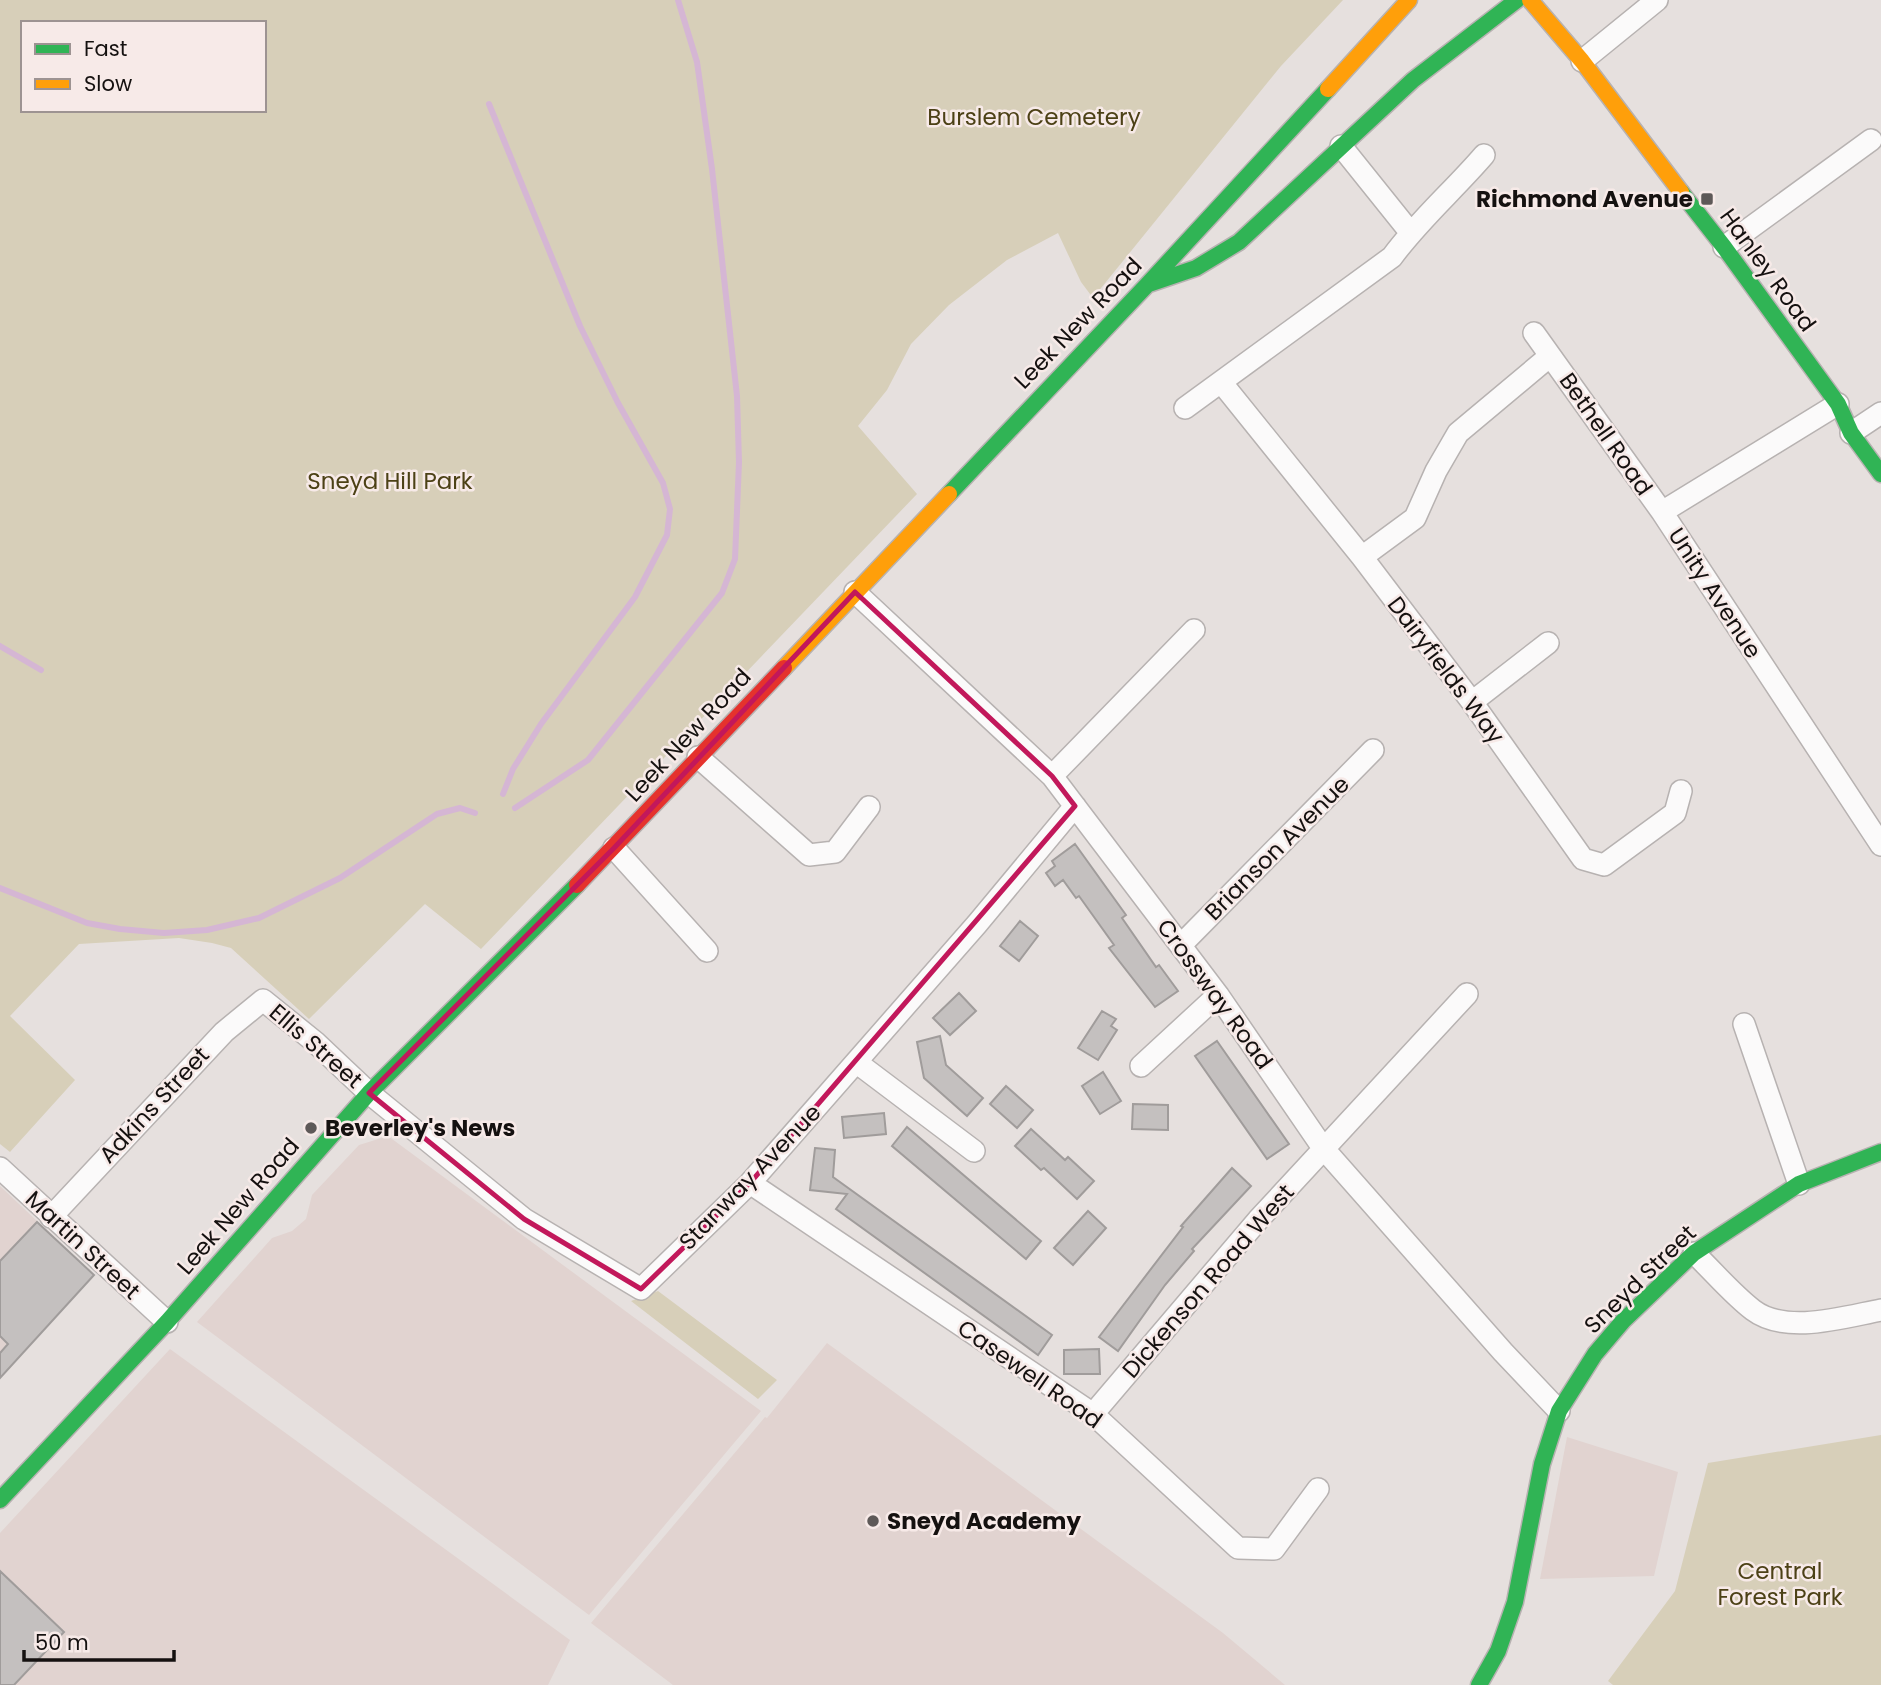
<svg xmlns="http://www.w3.org/2000/svg" width="1881" height="1685" font-family="Poppins,sans-serif">
<style>
.built{fill:#e1d3d0}
.green{fill:#d7cfb9;fill-rule:evenodd}
.lines{fill:none;stroke-linecap:round;stroke-linejoin:round}
.stream{stroke:#d5b6d4;stroke-width:6}
.building{fill:#c4c0bf;stroke:#a09c9b;stroke-width:2}
.street-casing{stroke:#b7b2b1;stroke-width:24}
.fast-casing{stroke:#b7b2b1;stroke-width:19}
.slow-casing{stroke:#b7b2b1;stroke-width:19}
.jam-casing{stroke:#b7b2b1;stroke-width:19}
.street{stroke:#fbfafa;stroke-width:21}
.fast{stroke:#30b455;stroke-width:16}
.slow{stroke:#ff9f0a;stroke-width:16}
.jam{stroke:#e5322d;stroke-width:16}
.marked{fill:none;stroke:#c2185b;stroke-width:5;stroke-linejoin:round}
.poi-dot{fill:#5e5958;stroke:#f7eae8;stroke-width:2.5}
.labels{text-anchor:middle;dominant-baseline:central;stroke-width:5;stroke-linejoin:round;paint-order:stroke}
.park-label{font-size:23px;fill:#4c4116;stroke:#f7eae8}
.poi-label{font-size:23px;font-weight:bold;fill:#151110;stroke:#f7eae8;text-anchor:start}
.street-label{font-size:23px;fill:#151110;stroke:#f7eae8}
</style>
<rect width="100%" height="100%" fill="#e6e0de"/>
<path class="built" d="M388,1136L761,1411L589,1615L197,1322L272,1238L292,1231L306,1219L312,1195L359,1145Z
M0,1186L94,1275L0,1378Z
M827,1343L1223,1633L1285,1685H673L591,1623L765,1417L767,1418Z
M170,1349L570,1640L548,1685H0V1533Z
M1567,1437L1678,1472L1654,1576L1540,1579Z"/>
<path class="green" d="M0,0H1343L1281,66L1093,298L1081,282L1058,233L1007,260L949,305L911,344L887,390L858,426L917,494L481,949L425,904L309,1019L231,948L212,943L179,938L79,944L10,1016L75,1080L10,1152L0,1144ZM23,23H264V110H23Z
M658,1291L777,1380L758,1399L631,1301Z
M1881,1435V1685H1613L1608,1681L1675,1591L1708,1463Z"/>
<g class="lines">
<path class="stream" d="M489,104L580,326L618,403L663,483L670,509L667,535L635,597L541,724L513,769L503,794
M0,646L41,670
M515,808L588,760L722,593L735,559L739,462L737,396L712,169L697,62L678,0
M0,888L87,923L120,929L164,933L207,930L259,918L340,878L437,814L460,808L475,813"/>
</g>
<path class="building" d="M1075,844L1126,915L1122,918L1156,967L1159,965L1178,991L1155,1007L1109,948L1114,945L1079,896L1076,898L1063,880L1055,886L1046,873L1055,866L1052,861Z
M1020,921L1038,936L1019,961L1000,946Z
M959,993L976,1011L950,1035L933,1018Z
M1102,1011L1116,1019L1111,1026L1117,1030L1098,1060L1078,1048Z
M940,1036L946,1065L983,1098L967,1116L924,1078L917,1042Z
M1217,1041L1289,1144L1267,1159L1195,1056Z
M1103,1072L1121,1101L1100,1114L1082,1086Z
M1006,1086L1033,1110L1017,1128L990,1104Z
M1133,1104L1168,1105V1130L1132,1129Z
M884,1113L886,1134L844,1138L842,1117Z
M907,1127L1041,1241L1026,1259L892,1146Z
M1031,1129L1065,1160L1068,1157L1094,1181L1077,1199L1044,1168L1041,1170L1015,1146Z
M815,1148L835,1150L833,1177L1052,1335L1038,1355L836,1209L847,1194L810,1190Z
M1232,1168L1251,1186L1192,1249L1194,1251L1165,1285L1118,1351L1099,1337L1183,1227L1181,1226Z
M1088,1211L1106,1228L1073,1265L1054,1248Z
M37,1222L94,1275L0,1378V1353L8,1344L0,1336V1261Z
M1099,1349L1100,1374H1064V1350Z
M0,1571L64,1632L14,1685H0Z"/>
<g class="lines">
<defs>
<path id="street" d="M1582,61L1657,0
M1341,146L1410,232
M1724,247L1871,140
M1534,333L1662,512L1881,845
M1221,382L1362,557L1472,702L1583,859L1604,865L1675,813L1681,791
M1185,408L1392,257C1419,220 1454,190 1484,155
M1851,433L1881,413
M1662,512L1838,404
M1362,557L1415,518L1436,471L1458,433L1550,356
M855,592L1052,776L1218,995L1323,1148L1503,1352L1559,1411
M1472,702L1548,643
M698,757L809,855L835,852L869,807
M1052,776L1194,630
M614,848L707,951
M1181,945L1373,750
M1744,1024L1799,1184
M856,1062L974,1151
M1141,1066L1218,995
M0,1168L167,1322
M750,1183L1093,1414L1238,1548L1274,1549L1318,1489
M51,1217L224,1032L263,1000L315,1042L369,1093L524,1219L641,1289L750,1183L977,924L1075,806
M1694,1253C1713,1271 1732,1294 1753,1310C1786,1335 1844,1317 1881,1310
M1093,1414L1258,1220L1467,994"/>
<path id="fast" d="M1681,192L1724,247L1838,404L1851,433L1881,474
M1149,284L1196,268L1239,242L1413,80L1517,0
M949,494L1147,285L1328,89
M0,1500L167,1322L369,1093L577,885
M1479,1685L1498,1651L1515,1602L1542,1464L1559,1411L1595,1354L1623,1321L1694,1253L1799,1184L1881,1152"/>
<path id="slow" d="M1530,0L1582,61L1681,192
M1328,89L1409,0
M784,668L949,494"/>
<path id="jam" d="M577,885L784,668"/>
</defs>
<use href="#street" class="street-casing"/>
<use href="#fast" class="fast-casing"/>
<use href="#slow" class="slow-casing"/>
<use href="#jam" class="jam-casing"/>
<use href="#street" class="street"/>
<use href="#fast" class="fast"/>
<use href="#slow" class="slow"/>
<use href="#jam" class="jam"/>
</g>
<path class="marked" d="M855,592L1052,776L1075,806L750,1183L641,1289L524,1219L369,1093L614,848Z"/>
<g class="poi-dot">
<rect x="1700" y="192" width="14" height="14" rx="3.5"/>
<circle cx="311" cy="1128" r="7"/>
<circle cx="873" cy="1521" r="7"/>
</g>
<g class="labels">
<g class="park-label">
<text x="1034" y="117">Burslem Cemetery</text>
<text x="390" y="481">Sneyd Hill Park</text>
<text x="1780" y="1571">Central<tspan x="1780" dy="26">Forest Park</tspan></text>
</g>
<g class="poi-label">
<text x="1693" y="199" text-anchor="end">Richmond Avenue</text>
<text x="325" y="1128">Beverley's News</text>
<text x="887" y="1521">Sneyd Academy</text>
</g>
<g class="street-label">
<text transform="translate(1768 270) rotate(54)">Hanley Road</text>
<text transform="translate(1078 323) rotate(-46)">Leek New Road</text>
<text transform="translate(1606 434) rotate(55)">Bethell Road</text>
<text transform="translate(1715 593) rotate(57)">Unity Avenue</text>
<text transform="translate(1446 670) rotate(53)">Dairyfields Way</text>
<text transform="translate(688 735) rotate(-47)">Leek New Road</text>
<text transform="translate(1277 848) rotate(-45)">Brianson Avenue</text>
<text transform="translate(1215 994) rotate(54)">Crossway Road</text>
<text transform="translate(316 1046) rotate(41)">Ellis Street</text>
<text transform="translate(154 1105) rotate(-47)">Adkins Street</text>
<text transform="translate(750 1177) rotate(-46)">Stanway Avenue</text>
<text transform="translate(238 1206) rotate(-49)">Leek New Road</text>
<text transform="translate(83 1245) rotate(43)">Martin Street</text>
<text transform="translate(1640 1279) rotate(-44)">Sneyd Street</text>
<text transform="translate(1208 1281) rotate(-49)">Dickenson Road West</text>
<text transform="translate(1030 1374) rotate(35)">Casewell Road</text>
</g>
</g>
<rect x="21" y="21" width="245" height="91" fill="#f7eae8" stroke="#9d9392" stroke-width="2"/>
<rect x="35" y="44" width="35" height="10" fill="#30b455" stroke="#9d9392" stroke-width="2"/>
<text x="84" y="56" font-size="21" fill="#151110">Fast</text>
<rect x="35" y="79" width="35" height="10" fill="#ff9f0a" stroke="#9d9392" stroke-width="2"/>
<text x="84" y="91" font-size="21" fill="#151110">Slow</text>
<path d="M24 1650v10h150v-10" fill="none" stroke="#151110" stroke-width="3.5"/>
<text x="35" y="1650" font-size="21" fill="#151110" stroke="#f7eae8" stroke-width="5" paint-order="stroke">50 m</text>
</svg>
